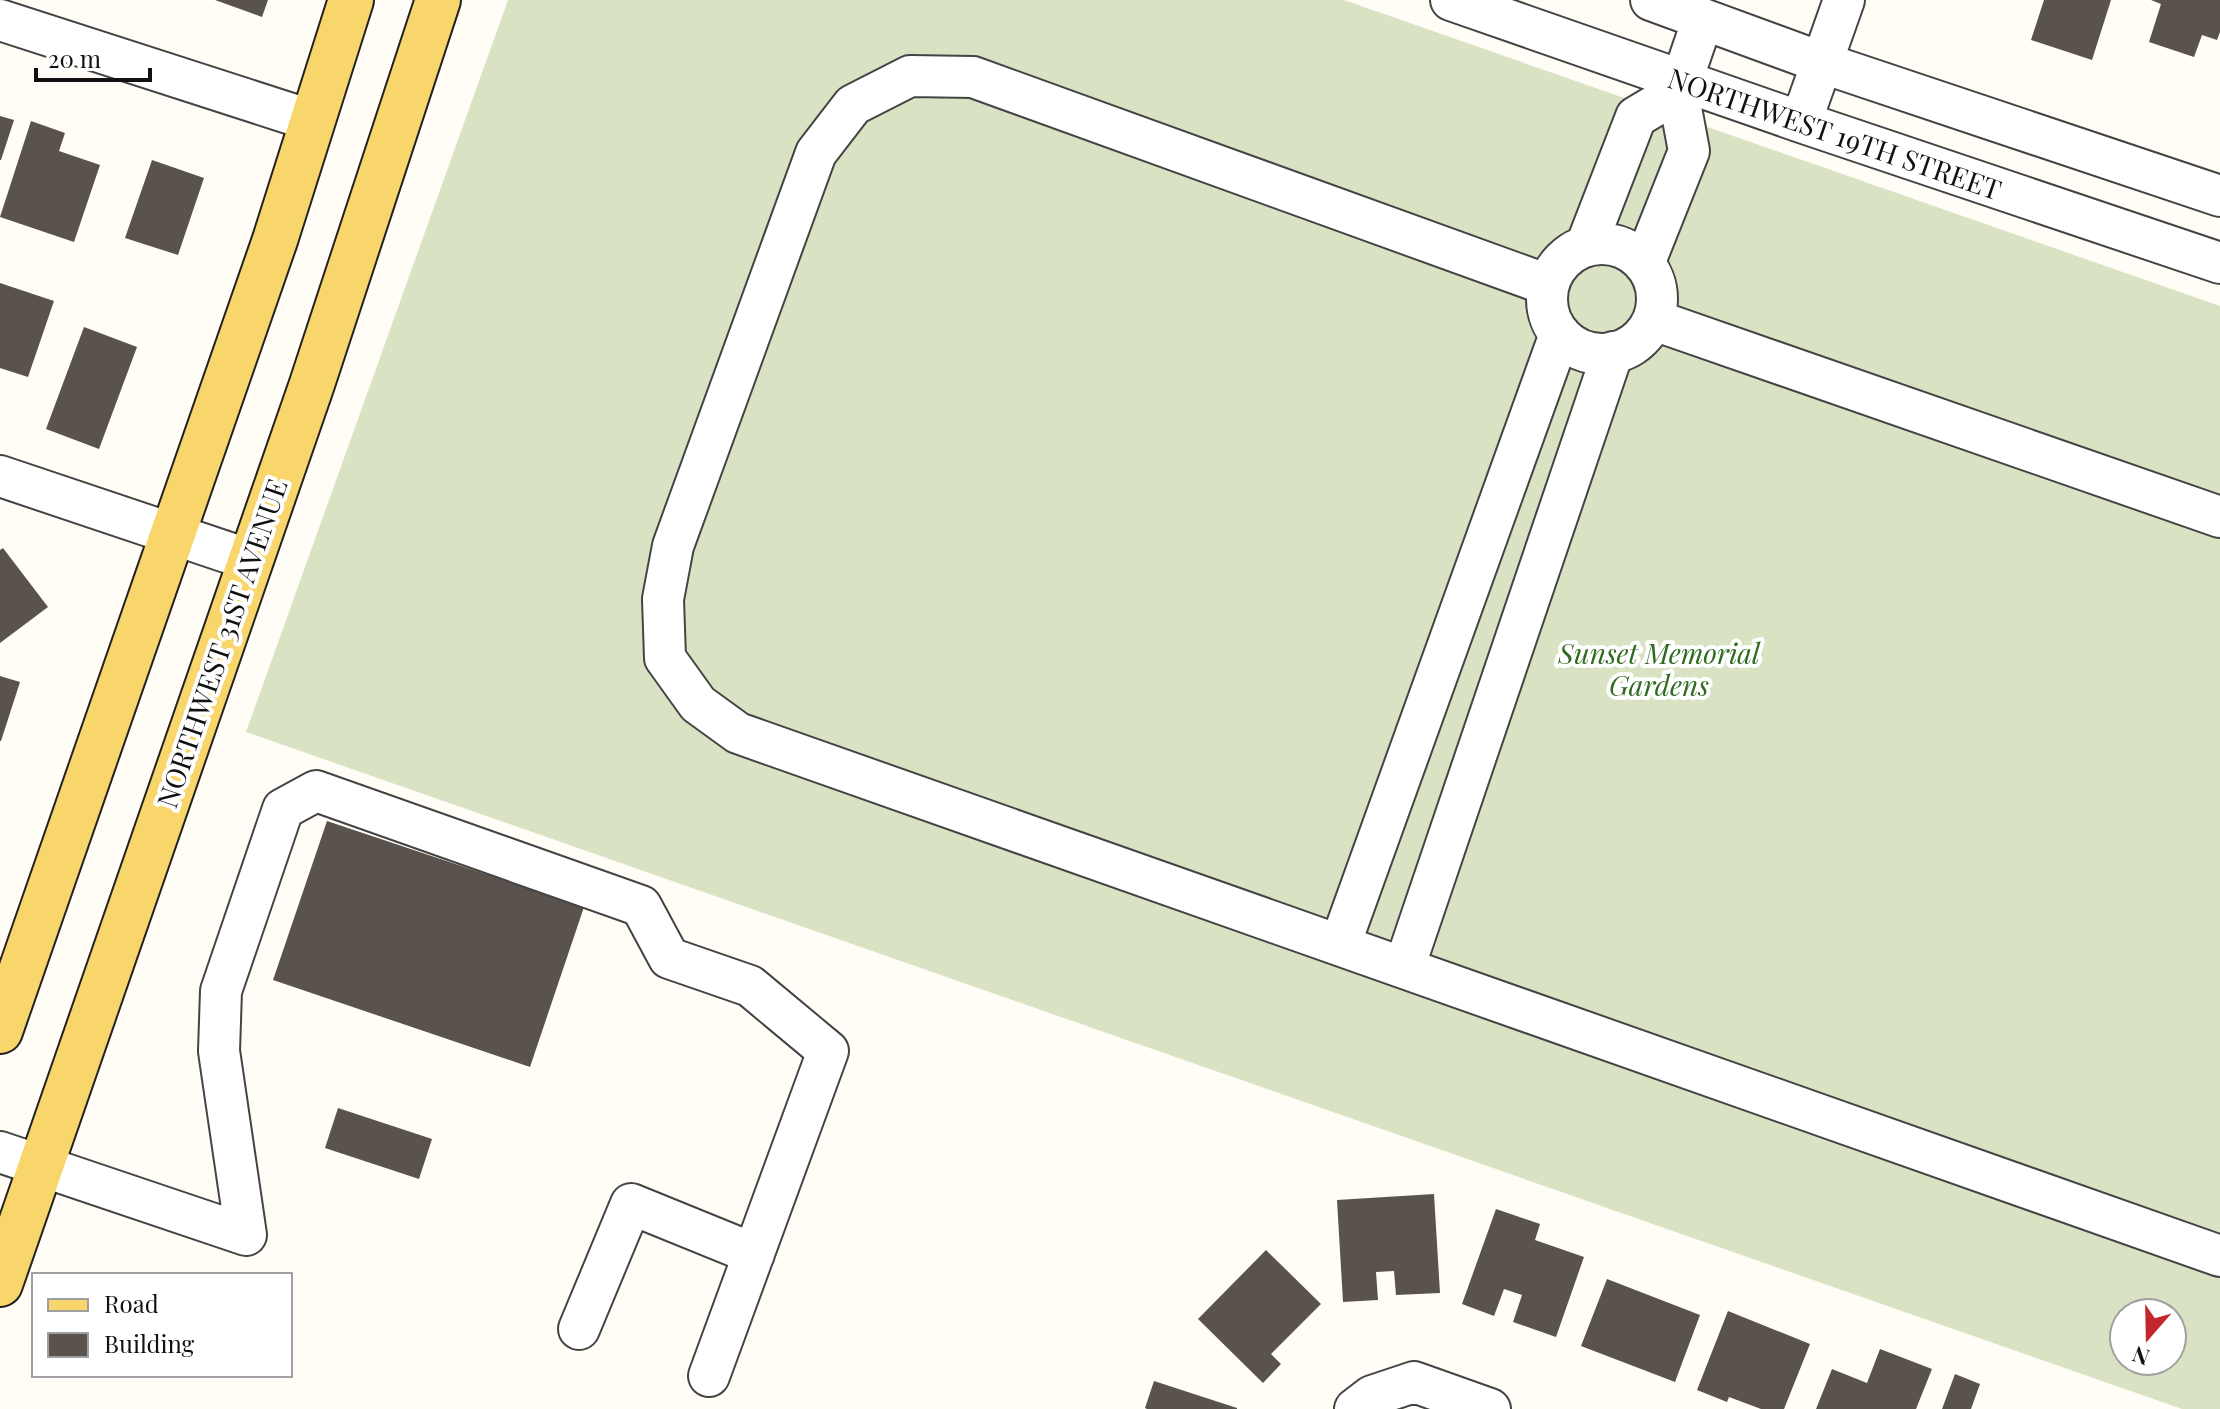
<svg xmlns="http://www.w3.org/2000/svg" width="2220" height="1409" font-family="'Playfair Display',serif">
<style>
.cemetery{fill:#d9e3c4;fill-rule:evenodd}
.building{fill:#5a524d}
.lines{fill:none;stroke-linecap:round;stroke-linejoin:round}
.minor-casing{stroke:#444;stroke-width:44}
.major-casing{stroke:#222;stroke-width:48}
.minor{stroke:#fff;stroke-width:40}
.major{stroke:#f9d66b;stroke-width:44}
.labels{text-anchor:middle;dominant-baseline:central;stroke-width:8;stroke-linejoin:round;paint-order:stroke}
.street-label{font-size:28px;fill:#111;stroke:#fff}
.park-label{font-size:28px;font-style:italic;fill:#2f6b1f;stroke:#fff}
</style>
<rect width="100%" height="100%" fill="#fffdf5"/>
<path class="cemetery" d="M508,0H1344L2220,306V1409H2182L246,732ZM2124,1313H2172V1361H2124Z"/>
<path class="building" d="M215,0H268L262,17Z
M2044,0H2111L2092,60L2031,40Z
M2151,0H2220V32L2217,40L2202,35L2194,57L2149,42L2161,4Z
M0,116L14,120L1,160H0Z
M31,121L65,133L59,151L100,165L74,242L0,217Z
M152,160L204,178L178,255L125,238Z
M0,283L54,301L28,377L0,368Z
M84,327L137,347L99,449L46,429Z
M3,548L48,607L0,643V550Z
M0,676L20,682L1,741H0Z
M327,821L584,907L530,1067L273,980Z
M338,1108L432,1139L419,1179L325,1148Z
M1434,1194L1440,1293L1396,1295L1394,1271L1376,1272L1378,1300L1343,1302L1337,1200Z
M1496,1209L1540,1224L1535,1240L1584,1257L1556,1337L1513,1322L1522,1295L1504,1289L1494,1316L1462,1304Z
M1266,1250L1321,1304L1271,1354L1281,1364L1263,1383L1198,1319Z
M1607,1279L1700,1315L1675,1382L1581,1346Z
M1728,1311L1810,1344L1784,1409H1761L1729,1397L1727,1402L1697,1390Z
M1880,1349L1932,1369L1916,1409H1816L1832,1369L1867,1383Z
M1955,1374L1980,1384L1971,1409H1942Z
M1154,1381L1237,1408V1409H1147L1145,1408Z"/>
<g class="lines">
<defs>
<path id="minor" d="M1451,0L1801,122L2220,263
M1651,0L1823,63L2220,196
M0,20L313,121
M1801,122L1844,0
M1547 299a55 55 0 1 1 110 0a55 55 0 1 1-110 0Z
M1586,246L1636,117L1678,92
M1644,264L1689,151L1678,92L1703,19
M1548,285L973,77L910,76L853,105L816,153L673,546L663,599L665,658L698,704L738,733L2220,1256
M1654,320L2220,517
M0,476L250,560
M1340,945L1560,334
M1404,968L1613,352
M0,1152L246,1235L219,1051L221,991L283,809L316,791L641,906L669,958L750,986L828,1051L709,1376
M579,1329L631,1204L754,1254
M1355,1409L1372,1396L1414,1382L1490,1409"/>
<path id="major" d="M0,1031L275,240L351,0
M0,1284L312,384L438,0"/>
</defs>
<use href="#minor" class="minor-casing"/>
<use href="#major" class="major-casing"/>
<use href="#minor" class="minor"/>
<use href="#major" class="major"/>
</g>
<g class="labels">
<g class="street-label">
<text transform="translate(1835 133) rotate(19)">NORTHWEST 19TH STREET</text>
<text transform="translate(221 643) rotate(-71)">NORTHWEST 31ST AVENUE</text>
</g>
<g class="park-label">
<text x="1659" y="652">Sunset Memorial<tspan x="1659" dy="32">Gardens</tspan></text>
</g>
</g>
<rect x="32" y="1273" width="260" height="104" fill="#ffffff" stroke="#a0a0a0" stroke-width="2"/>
<rect x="48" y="1299" width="40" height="12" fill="#f9d66b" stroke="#a0a0a0" stroke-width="2"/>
<text x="104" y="1313" font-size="24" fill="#111111">Road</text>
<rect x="48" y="1333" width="40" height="24" fill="#5a524d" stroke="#a0a0a0" stroke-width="2"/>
<text x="104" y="1353" font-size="24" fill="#111111">Building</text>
<g transform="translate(2148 1337) rotate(200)"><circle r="38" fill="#ffffff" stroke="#a0a0a0" stroke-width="2"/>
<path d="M0-6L14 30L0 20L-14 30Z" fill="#c4262e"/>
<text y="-12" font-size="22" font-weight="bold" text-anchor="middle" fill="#111111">N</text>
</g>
<path d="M36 68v12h114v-12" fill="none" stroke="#111111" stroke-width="4"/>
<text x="48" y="68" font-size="24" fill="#111111" stroke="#ffffff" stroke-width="6" paint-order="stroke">20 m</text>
</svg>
